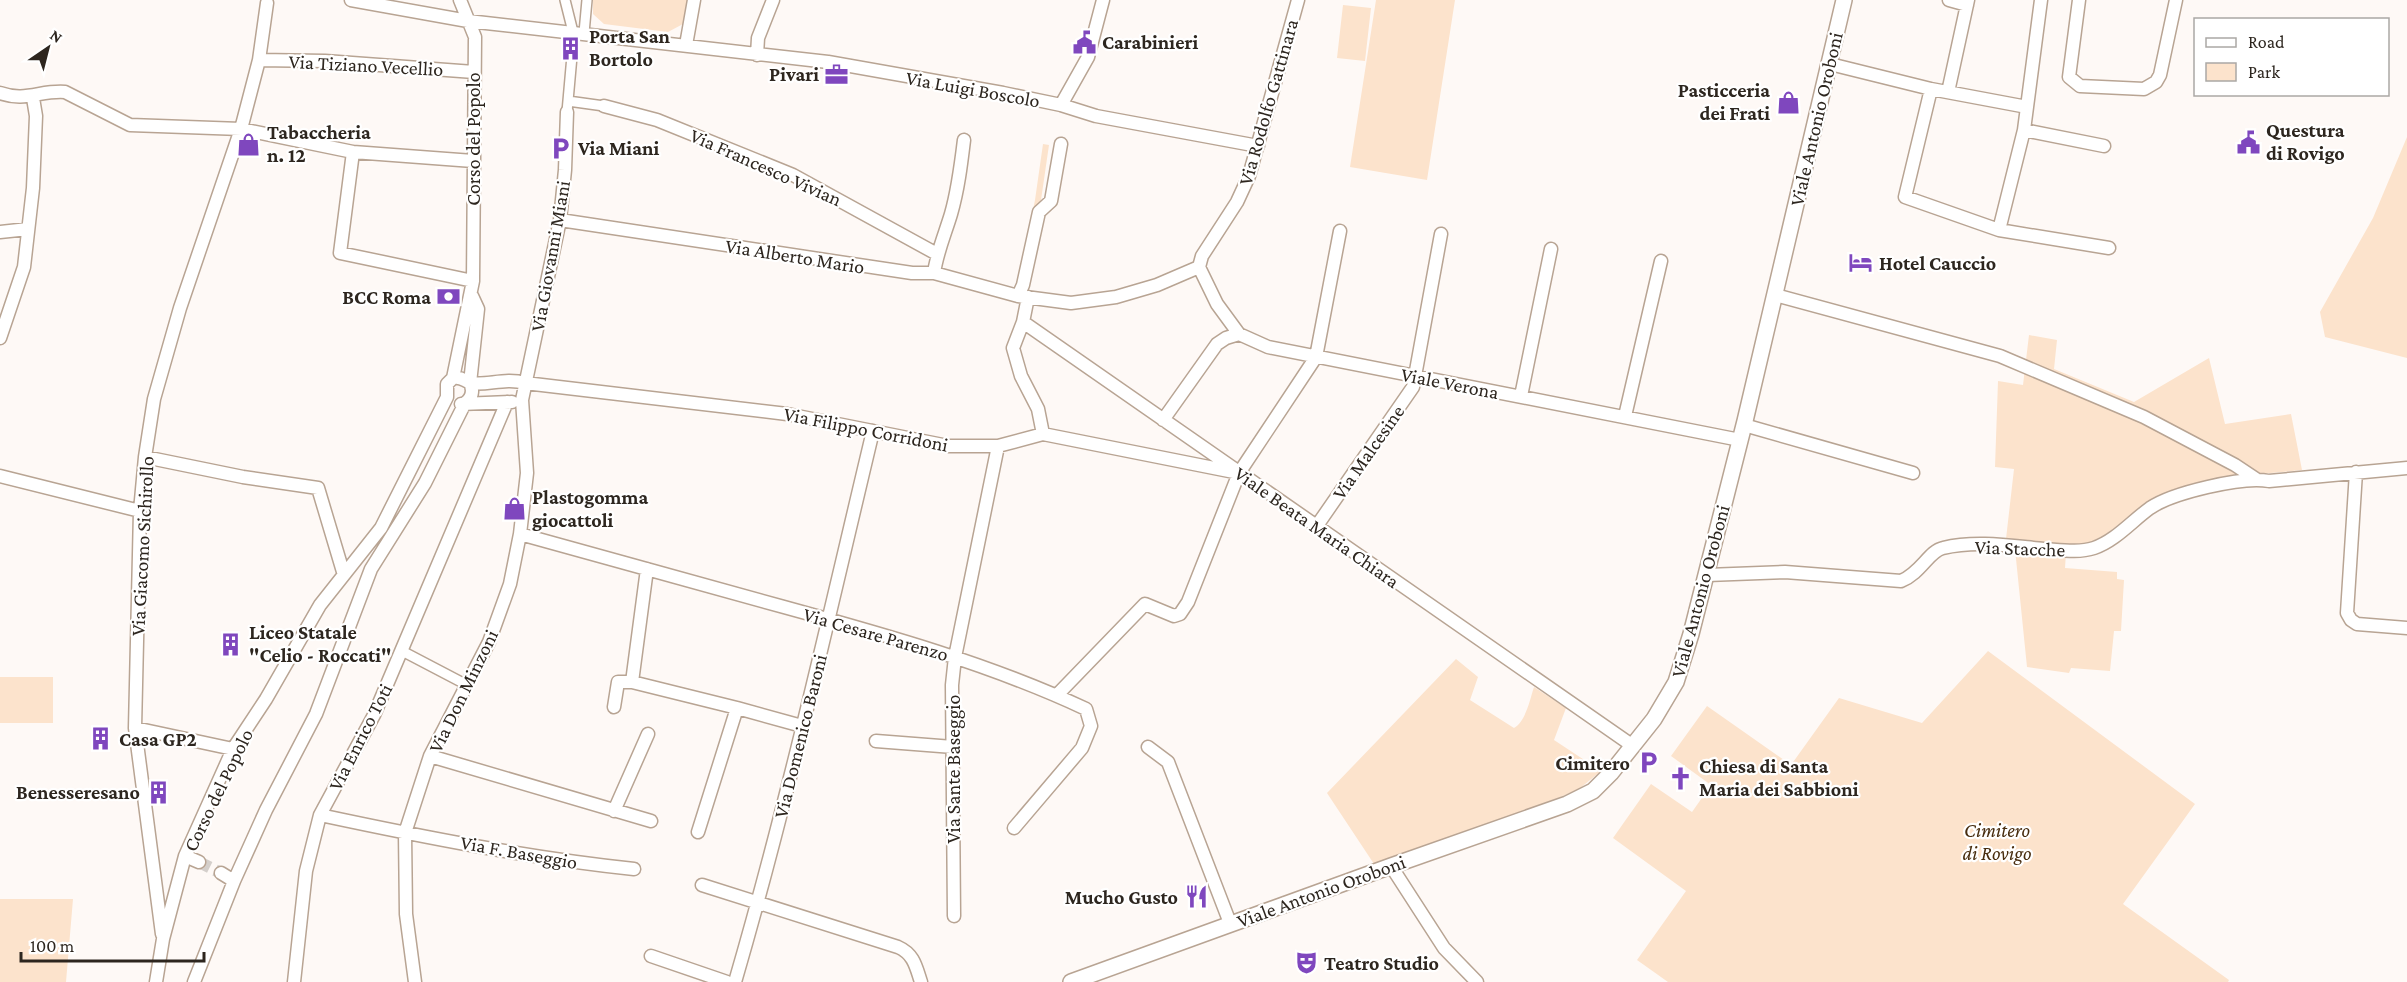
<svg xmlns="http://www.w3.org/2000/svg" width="2407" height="982" font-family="'Crimson Pro',serif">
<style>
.green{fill:#fce3cc}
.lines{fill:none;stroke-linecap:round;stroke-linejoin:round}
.minor-tunnel{stroke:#d4cfcb;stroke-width:12;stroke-dasharray:12 6;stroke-linecap:butt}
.pedestrian-casing{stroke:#b8a493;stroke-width:12}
.minor-casing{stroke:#b8a493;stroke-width:15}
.tertiary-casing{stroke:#b8a493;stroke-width:18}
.pedestrian{stroke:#fff;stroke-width:9}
.minor{stroke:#fff;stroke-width:12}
.tertiary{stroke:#fff;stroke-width:15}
.labels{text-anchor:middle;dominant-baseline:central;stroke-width:4.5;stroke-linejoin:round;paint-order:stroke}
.poi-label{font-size:20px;font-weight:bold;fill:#2d261f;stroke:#fff;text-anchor:start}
.street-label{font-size:20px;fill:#2d261f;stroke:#fff}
.park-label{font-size:20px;font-style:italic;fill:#472c0e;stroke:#fff}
</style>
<rect width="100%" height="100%" fill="#fef9f6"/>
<path class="green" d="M593,0H688L683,24L668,32L604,24L593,14Z
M1376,0H1455L1427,180L1350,167Z
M1343,5L1371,8L1365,61L1337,58Z
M2407,137V358L2325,337L2320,312L2373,218Z
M1043,144L1049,145L1041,200L1035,208L1019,280L1035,200Z
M2029,335L2057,340L2054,369L2134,402L2209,358L2225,424L2291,414L2302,470C2259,475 2215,475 2175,490C2168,493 2160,495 2153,499C2132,511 2116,531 2093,541C2071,551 2030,541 2006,539L2014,469L1995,467L1998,381L2023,385Z
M2015,549L2066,553L2065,568L2117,572V579L2124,580L2121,631H2114L2110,671L2071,668L2069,673L2027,667Z
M1988,651L2195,804L2123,904L2229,980L2228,982H1668L1637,960L1686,891L1613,838L1651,784L1692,812L1711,785L1671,756L1707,706L1791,765L1839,698L1922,723Z
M1456,659L1478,677L1470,700L1514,728C1526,721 1530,699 1534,687L1566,708L1554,740L1601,771L1579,789L1558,798L1374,864L1327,793Z
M0,677H53V723H0Z
M0,899H73L66,982H0Z"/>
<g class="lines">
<path class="minor-tunnel" d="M199,862L221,873"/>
<defs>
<path id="pedestrian" d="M565,0L573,32V41
M584,33L587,0
M568,101L604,106
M567,112L572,56
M402,651L467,685"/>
<path id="minor" d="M351,0L468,21L828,62L1003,93L1061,105L1096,116L1258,146
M1949,0L1967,5
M2041,0L2024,130L1999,230L2109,248
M2079,0L2069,77L2080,86L2144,89L2156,82L2160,75L2176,0
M686,45L694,0
M757,55L758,38L773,0
M259,60L325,61L474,72
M1830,64L1931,89L2027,107
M1931,89L1905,197L1999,230
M1948,92L1968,0
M0,93C25,102 41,90 65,92L130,125L241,129L353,152L473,161
M1061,105L1088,57L1103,0
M604,106L657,120L793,175L937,254
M2024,130L2104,146
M353,152L340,253L473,281
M560,220L912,273H934L1018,296L1071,303L1116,297L1157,285L1199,267
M0,232L28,229
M1199,267L1217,304L1239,334L1268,347L1740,440
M1199,267L1202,256L1237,202L1249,176L1298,0
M934,273C937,252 945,234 951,214C958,190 961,165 964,140
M1775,295L2000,356L2144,417L2235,465L2256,479
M1018,296L1023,285L1039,212L1051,201L1061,144
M1028,297L1023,322L1013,348L1021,376L1038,409L1043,434
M1023,322L1633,746
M0,338L24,267L33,188L36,116L33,98
M453,378C462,376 464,381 471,383C487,386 505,377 525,383L787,414L948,446H998L1043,434L1239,473
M1521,396L1551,249
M461,404L512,402
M1625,416L1661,261
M1163,420L1217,344L1226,338L1239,334
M1744,425L1913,473
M145,457L243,477L318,488L344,575
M2356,472L2347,613L2351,620L2357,624L2407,628
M0,476L140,511
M1316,527L1413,387L1441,234
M520,534C608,558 696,583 784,607C886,635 990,664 1086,709L1091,726L1082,748L1014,828
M1707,575L1785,572L1901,581C1921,573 1929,551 1943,548C1976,540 2011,546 2044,549C2060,550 2079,553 2094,548C2115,541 2132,521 2150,508C2172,493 2242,476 2269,481L2407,468
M632,682L647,569
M1057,695L1145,604L1174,616L1180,614L1188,602L1239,473L1316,357L1340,231
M614,707L618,682H632L737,708
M135,728L233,749
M876,741L953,747
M1148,747L1168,762L1230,923
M430,756L651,821
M614,811L648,734
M320,815C423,837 529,858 634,869
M698,832L737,708L802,726
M185,856L199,862
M1391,866L1444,948L1477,982
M221,873L234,881
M702,885L898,947C914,954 916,967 921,982
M954,916L952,685L955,657L998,446
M162,934L135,728L140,511L145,457L154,399L180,308L241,129L259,60L267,3
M651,956L727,982
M156,982L163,939L185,856L233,749L266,699L320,605L381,528L447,397V384L453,378L473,281L475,37L460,0
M194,982L234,881L266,810L316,714L371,569L425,483L465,403C472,398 474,391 470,383L478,309L472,296
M294,982L306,871L320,815L374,715L507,402
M415,982L406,914L405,833L430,756L489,642L510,584L520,534L527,473L522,400L560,220L565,170L567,112
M735,982C788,800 829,615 873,431"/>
<path id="tertiary" d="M1071,982L1391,866L1567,804L1593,791L1611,773L1654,719L1676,682L1691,634L1745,421L1844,0"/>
</defs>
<use href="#pedestrian" class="pedestrian-casing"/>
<use href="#minor" class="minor-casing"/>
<use href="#tertiary" class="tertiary-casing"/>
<use href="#pedestrian" class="pedestrian"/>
<use href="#minor" class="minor"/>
<use href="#tertiary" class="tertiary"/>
</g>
<defs>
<symbol id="civic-bare" viewBox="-9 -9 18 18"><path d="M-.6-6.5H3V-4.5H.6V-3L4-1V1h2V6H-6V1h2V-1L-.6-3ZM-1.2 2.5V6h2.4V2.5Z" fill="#7f47be" stroke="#fff" stroke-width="2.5" paint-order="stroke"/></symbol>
<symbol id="building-bare" viewBox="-9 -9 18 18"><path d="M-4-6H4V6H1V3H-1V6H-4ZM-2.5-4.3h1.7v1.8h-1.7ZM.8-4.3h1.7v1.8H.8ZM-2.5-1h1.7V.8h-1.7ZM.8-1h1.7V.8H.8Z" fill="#7f47be" stroke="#fff" stroke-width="2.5" paint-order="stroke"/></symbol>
<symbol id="office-bare" viewBox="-9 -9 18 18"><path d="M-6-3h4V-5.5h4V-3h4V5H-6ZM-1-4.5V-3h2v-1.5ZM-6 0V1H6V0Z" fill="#7f47be" stroke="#fff" stroke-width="2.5" paint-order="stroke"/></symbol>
<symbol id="shop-bare" viewBox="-9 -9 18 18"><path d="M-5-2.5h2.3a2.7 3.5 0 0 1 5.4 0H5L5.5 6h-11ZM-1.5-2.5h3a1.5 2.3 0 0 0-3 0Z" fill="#7f47be" stroke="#fff" stroke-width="2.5" paint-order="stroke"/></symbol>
<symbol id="parking-bare" viewBox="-9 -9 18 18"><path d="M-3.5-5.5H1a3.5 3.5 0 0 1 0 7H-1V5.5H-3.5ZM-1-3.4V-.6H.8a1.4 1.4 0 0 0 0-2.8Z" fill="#7f47be" stroke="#fff" stroke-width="2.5" paint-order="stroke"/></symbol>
<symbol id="hotel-bare" viewBox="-9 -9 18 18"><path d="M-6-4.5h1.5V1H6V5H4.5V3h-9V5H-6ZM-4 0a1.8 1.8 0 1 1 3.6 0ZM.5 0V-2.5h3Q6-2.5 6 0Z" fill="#7f47be" stroke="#fff" stroke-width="2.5" paint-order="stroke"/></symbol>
<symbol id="bank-bare" viewBox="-9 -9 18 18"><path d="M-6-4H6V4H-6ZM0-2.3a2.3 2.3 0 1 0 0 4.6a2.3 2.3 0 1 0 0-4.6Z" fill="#7f47be" stroke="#fff" stroke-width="2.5" paint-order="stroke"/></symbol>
<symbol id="church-bare" viewBox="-9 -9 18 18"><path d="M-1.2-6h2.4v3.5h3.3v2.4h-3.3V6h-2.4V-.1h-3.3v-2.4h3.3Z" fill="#7f47be" stroke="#fff" stroke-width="2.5" paint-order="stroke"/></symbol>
<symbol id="restaurant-bare" viewBox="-9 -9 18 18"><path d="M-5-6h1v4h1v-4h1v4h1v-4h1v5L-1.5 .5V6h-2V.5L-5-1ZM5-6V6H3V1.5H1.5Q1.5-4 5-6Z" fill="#7f47be" stroke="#fff" stroke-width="2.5" paint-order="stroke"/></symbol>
<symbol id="theatre-bare" viewBox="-9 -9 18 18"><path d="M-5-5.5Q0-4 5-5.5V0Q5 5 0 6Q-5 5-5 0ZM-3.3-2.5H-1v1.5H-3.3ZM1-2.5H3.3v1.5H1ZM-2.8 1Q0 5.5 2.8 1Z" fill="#7f47be" stroke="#fff" stroke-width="2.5" paint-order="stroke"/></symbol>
</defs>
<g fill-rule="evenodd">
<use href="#civic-bare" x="1068" y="26" width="33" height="33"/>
<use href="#building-bare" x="554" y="32" width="33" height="33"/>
<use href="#office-bare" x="820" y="58" width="33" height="33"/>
<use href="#shop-bare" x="1772" y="86" width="33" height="33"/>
<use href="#civic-bare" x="2232" y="126" width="33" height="33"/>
<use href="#shop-bare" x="232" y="128" width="33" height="33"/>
<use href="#parking-bare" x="544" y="132" width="33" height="33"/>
<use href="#hotel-bare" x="1844" y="246" width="33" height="33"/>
<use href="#bank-bare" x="432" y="280" width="33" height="33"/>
<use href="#shop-bare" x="498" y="492" width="33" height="33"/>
<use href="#building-bare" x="214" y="628" width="33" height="33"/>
<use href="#building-bare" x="84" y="722" width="33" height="33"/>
<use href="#parking-bare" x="1632" y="746" width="33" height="33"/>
<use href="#church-bare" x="1664" y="762" width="33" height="33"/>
<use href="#building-bare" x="142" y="776" width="33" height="33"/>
<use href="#restaurant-bare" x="1180" y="880" width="33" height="33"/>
<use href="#theatre-bare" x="1290" y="946" width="33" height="33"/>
</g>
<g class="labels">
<g class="poi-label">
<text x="589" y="36">Porta San<tspan x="589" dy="23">Bortolo</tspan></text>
<text x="1102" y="42">Carabinieri</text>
<text x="819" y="74" text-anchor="end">Pivari</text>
<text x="1770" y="90" text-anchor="end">Pasticceria<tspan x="1770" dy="23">dei Frati</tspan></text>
<text x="2266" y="130">Questura<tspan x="2266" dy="23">di Rovigo</tspan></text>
<text x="267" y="132">Tabaccheria<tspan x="267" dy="23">n. 12</tspan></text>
<text x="578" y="148">Via Miani</text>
<text x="1879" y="263">Hotel Cauccio</text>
<text x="431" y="297" text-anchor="end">BCC Roma</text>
<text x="532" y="497">Plastogomma<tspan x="532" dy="23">giocattoli</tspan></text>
<text x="249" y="632">Liceo Statale<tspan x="249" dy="23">"Celio - Roccati"</tspan></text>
<text x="119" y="739">Casa GP2</text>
<text x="1630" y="763" text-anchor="end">Cimitero</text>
<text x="1699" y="766">Chiesa di Santa<tspan x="1699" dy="23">Maria dei Sabbioni</tspan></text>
<text x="140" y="792" text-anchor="end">Benesseresano</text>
<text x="1178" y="897" text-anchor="end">Mucho Gusto</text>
<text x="1324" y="963">Teatro Studio</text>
</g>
<g class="street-label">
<text transform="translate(366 65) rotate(3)">Via Tiziano Vecellio</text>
<text transform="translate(973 89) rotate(10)">Via Luigi Boscolo</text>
<text transform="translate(1268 102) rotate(-74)">Via Rodolfo Gattinara</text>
<text transform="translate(1816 119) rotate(-77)">Viale Antonio Oroboni</text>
<text transform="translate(473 139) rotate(-90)">Corso del Popolo</text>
<text transform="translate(766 167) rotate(24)">Via Francesco Vivian</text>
<text transform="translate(550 256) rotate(-80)">Via Giovanni Miani</text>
<text transform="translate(795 256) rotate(9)">Via Alberto Mario</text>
<text transform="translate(1450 383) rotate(11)">Viale Verona</text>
<text transform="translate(866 429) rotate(11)">Via Filippo Corridoni</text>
<text transform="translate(1368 452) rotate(-55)">Via Malcesine</text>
<text transform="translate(1317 527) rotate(35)">Viale Beata Maria Chiara</text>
<text transform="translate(142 546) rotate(-87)">Via Giacomo Sichirollo</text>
<text transform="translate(2020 548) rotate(2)">Via Stacche</text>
<text transform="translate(1700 591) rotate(-75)">Viale Antonio Oroboni</text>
<text transform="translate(876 634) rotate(16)">Via Cesare Parenzo</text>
<text transform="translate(463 691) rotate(-64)">Via Don Minzoni</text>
<text transform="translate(800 736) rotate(-76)">Via Domenico Baroni</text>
<text transform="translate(360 737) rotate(-63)">Via Enrico Toti</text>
<text transform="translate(953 769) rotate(-90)">Via Sante Baseggio</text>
<text transform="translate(218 790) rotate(-64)">Corso del Popolo</text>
<text transform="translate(519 852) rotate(10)">Via F. Baseggio</text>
<text transform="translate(1321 891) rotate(-20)">Viale Antonio Oroboni</text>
</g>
<g class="park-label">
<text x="1997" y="830">Cimitero<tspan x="1997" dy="23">di Rovigo</tspan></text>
</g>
</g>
<rect x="2194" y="18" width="195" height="78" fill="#ffffff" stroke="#aba8a5" stroke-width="1.5"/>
<rect x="2206" y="38" width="30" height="9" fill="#ffffff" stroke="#aba8a5" stroke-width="1.5"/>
<text x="2248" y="48" font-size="18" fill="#2d261f">Road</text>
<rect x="2206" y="63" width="30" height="18" fill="#fce3cc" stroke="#aba8a5" stroke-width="1.5"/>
<text x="2248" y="78" font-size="18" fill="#2d261f">Park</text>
<g transform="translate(48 48) rotate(35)" stroke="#ffffff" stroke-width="4.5" paint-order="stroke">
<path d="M0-4.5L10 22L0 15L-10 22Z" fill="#2d261f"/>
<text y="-9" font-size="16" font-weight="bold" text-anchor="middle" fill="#2d261f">N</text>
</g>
<path d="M21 952v9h183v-9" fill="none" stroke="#2d261f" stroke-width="3"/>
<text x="30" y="952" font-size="18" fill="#2d261f" stroke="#ffffff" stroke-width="4.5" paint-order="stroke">100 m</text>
</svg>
